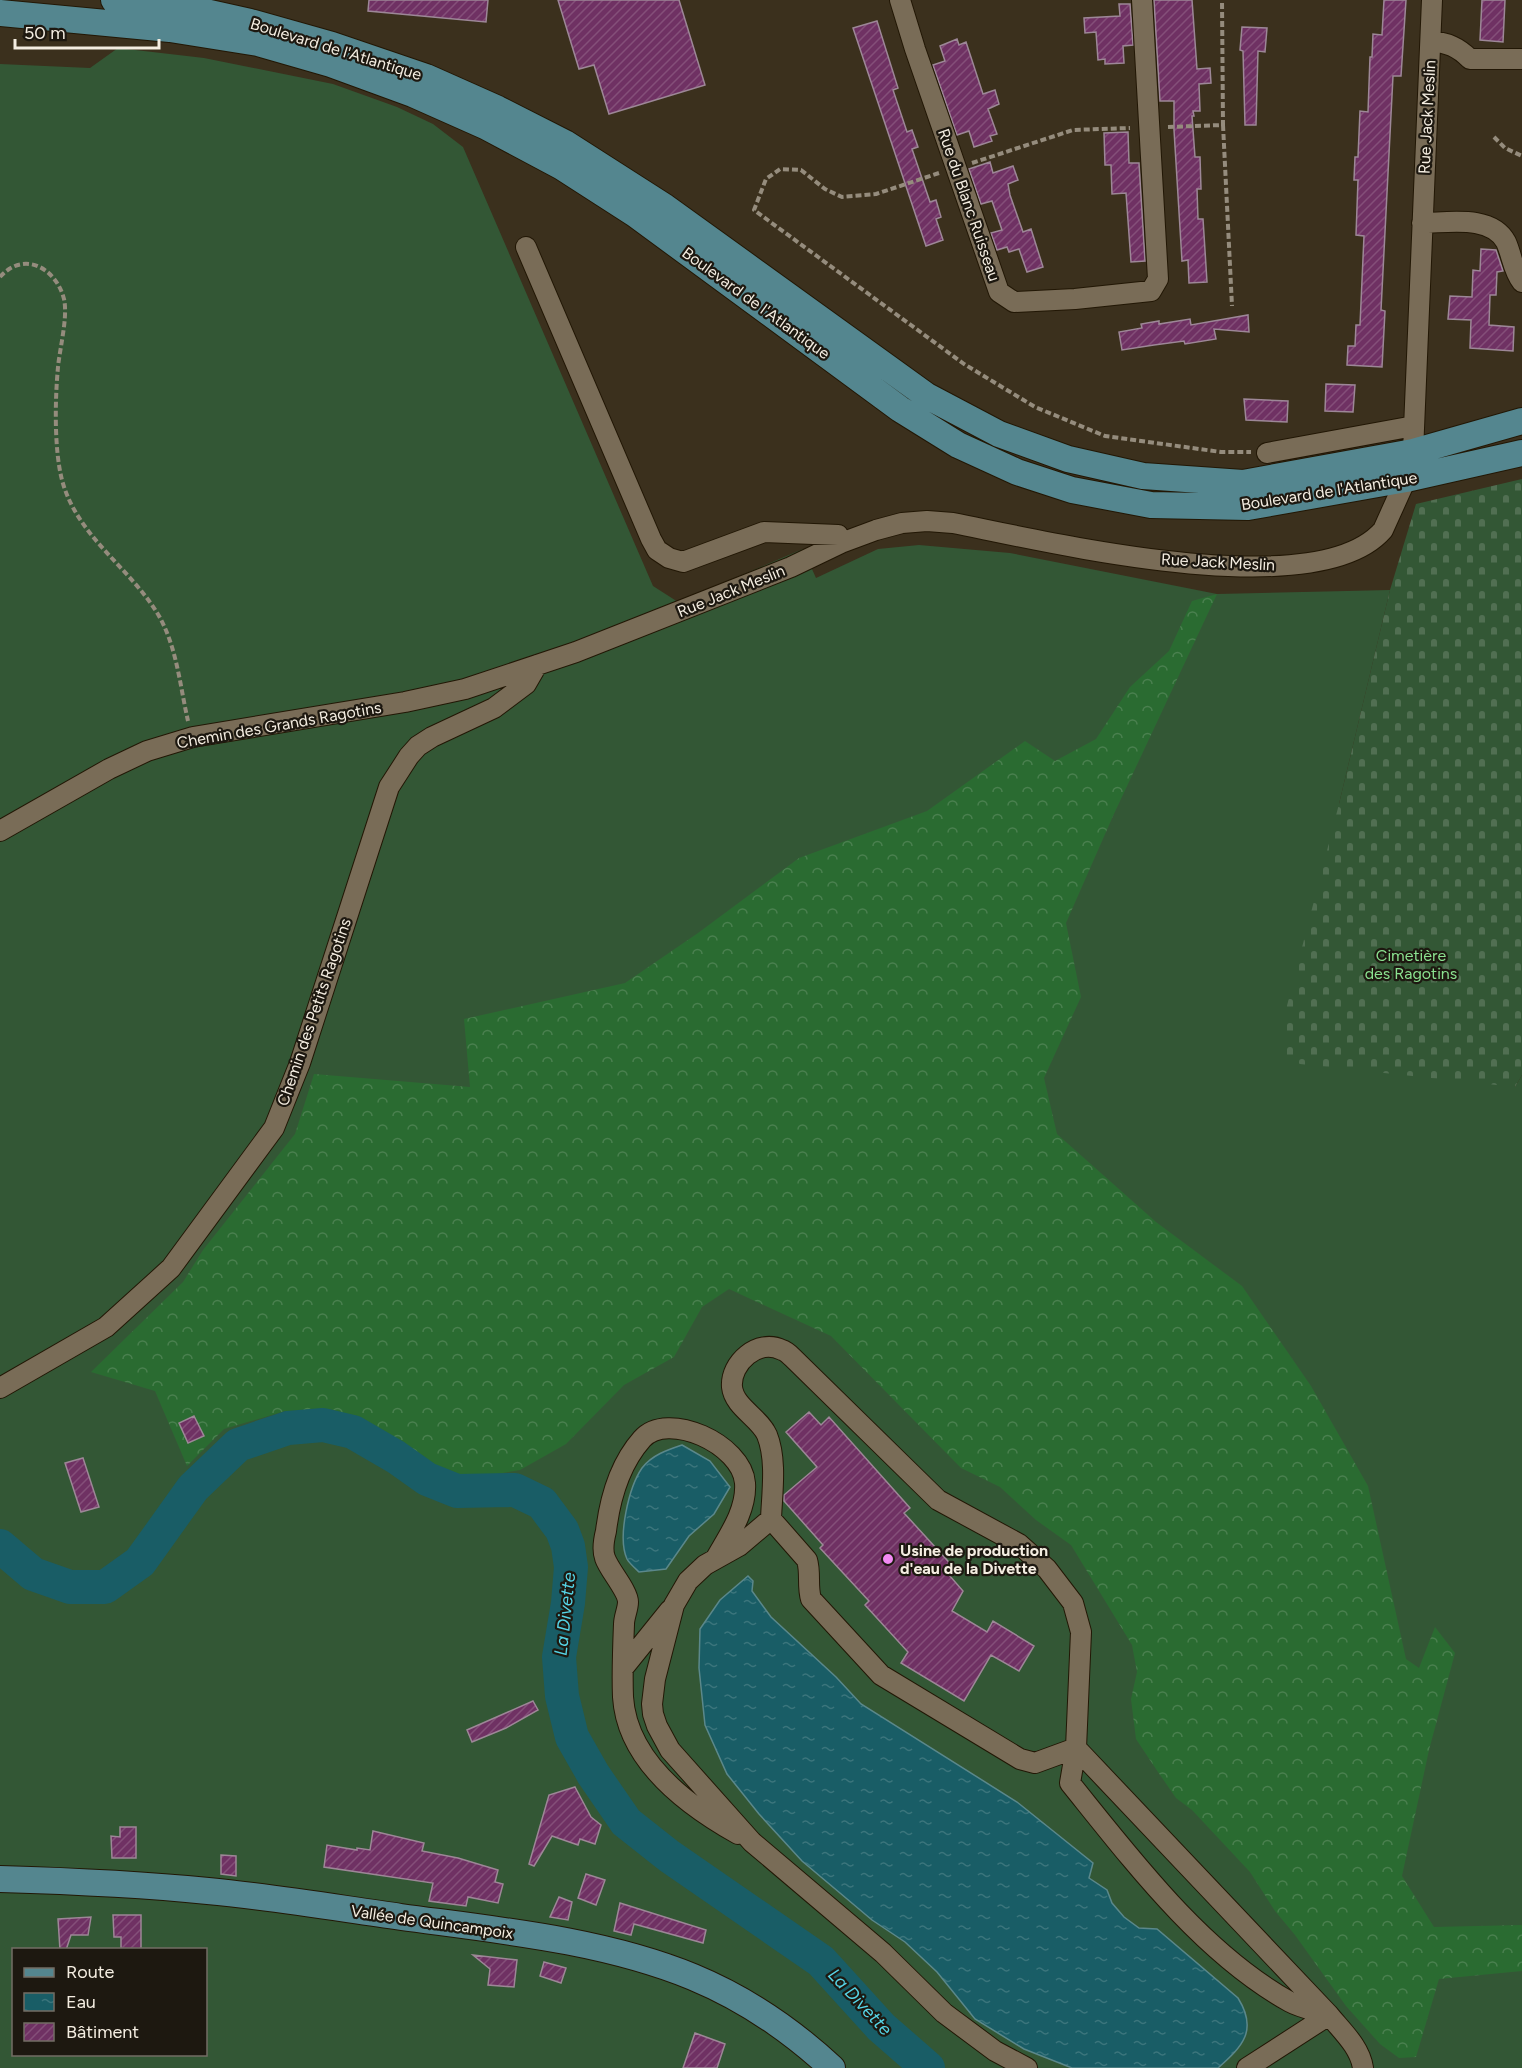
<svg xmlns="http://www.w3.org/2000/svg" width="1522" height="2068" font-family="Figtree,sans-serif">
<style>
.grass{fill:#335735;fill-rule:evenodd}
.forest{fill:url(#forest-crowns)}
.cemetery{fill:url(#cemetery-stones)}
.water{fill:url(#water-ripples);stroke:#5b888b;stroke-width:1.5}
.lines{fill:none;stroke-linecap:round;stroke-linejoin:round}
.river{stroke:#195d66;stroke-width:34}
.building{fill:url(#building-hatch);stroke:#9d8797;stroke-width:1.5}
.minor-casing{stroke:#221705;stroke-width:22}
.major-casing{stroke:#221705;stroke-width:28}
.path{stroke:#958c7d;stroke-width:4;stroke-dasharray:6 3;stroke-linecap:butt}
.minor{stroke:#796c57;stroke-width:20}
.major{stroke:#54868f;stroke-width:26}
.poi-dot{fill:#f28af3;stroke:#1d1810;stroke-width:2}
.labels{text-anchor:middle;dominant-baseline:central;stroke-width:4.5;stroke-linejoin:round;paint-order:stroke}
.street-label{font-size:16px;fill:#f4ede1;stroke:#1d1810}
.park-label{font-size:16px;fill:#8be290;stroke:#1d1810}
.poi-label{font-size:16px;font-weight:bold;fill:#f4ede1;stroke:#1d1810;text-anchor:start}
.water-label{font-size:18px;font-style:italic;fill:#56d4e6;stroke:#1d1810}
</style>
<defs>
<pattern id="forest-crowns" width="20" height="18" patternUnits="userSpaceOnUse" patternTransform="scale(1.5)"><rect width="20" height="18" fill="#2a6b31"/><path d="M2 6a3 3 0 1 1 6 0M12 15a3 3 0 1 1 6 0" fill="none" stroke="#4a804f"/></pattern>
<pattern id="cemetery-stones" width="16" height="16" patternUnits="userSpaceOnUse" patternTransform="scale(1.5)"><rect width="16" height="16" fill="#335735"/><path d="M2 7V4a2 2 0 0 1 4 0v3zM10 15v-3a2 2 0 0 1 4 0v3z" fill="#516f52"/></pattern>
<pattern id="water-ripples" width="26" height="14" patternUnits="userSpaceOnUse" patternTransform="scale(1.5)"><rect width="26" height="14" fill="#195d66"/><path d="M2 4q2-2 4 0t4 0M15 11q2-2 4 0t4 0" fill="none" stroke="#3b757c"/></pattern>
<pattern id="building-hatch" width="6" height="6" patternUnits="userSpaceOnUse" patternTransform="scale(1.5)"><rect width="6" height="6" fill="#6f3163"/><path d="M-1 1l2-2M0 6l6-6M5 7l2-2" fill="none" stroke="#844f79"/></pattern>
</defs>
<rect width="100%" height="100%" fill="#3b301d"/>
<path class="grass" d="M118,48L204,58L333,84L397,107L433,124L463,147L653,586L678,602L803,549L816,578L878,549L919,545L1010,553L1217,594L1390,590L1339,804L1515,1087L1522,1075V2068H0V64L90,68ZM14,1950H206V2054H14Z"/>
<path class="forest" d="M1217,594L1113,816L1066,923L1081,997L1044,1078L1057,1134L1156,1222L1242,1286L1311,1386L1368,1486L1406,1659L1419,1668L1435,1627L1455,1653L1429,1750L1402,1876L1434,1927L1522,1925V1971L1439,1979L1416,2057L1399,2058L1380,2044L1346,2006L1295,1935L1275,1911L1250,1872L1192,1810L1176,1798L1158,1772L1136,1739L1131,1699L1137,1672L1132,1645L1071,1545L1036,1520L1000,1487L961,1468L831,1336L729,1289L702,1307L674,1357L624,1385L566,1444L520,1470L461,1480L334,1410L285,1411L224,1429L187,1466L155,1391L91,1372L183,1282L203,1250L295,1134L314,1074L470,1087L464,1019L625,983L698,933L799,858L927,811L1025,741L1055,761L1096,739L1130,687L1169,651L1192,601Z"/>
<path class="cemetery" d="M1522,479V1075L1515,1087L1300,1064L1287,1056L1281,1029L1339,804L1390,590L1416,504Z"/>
<path class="water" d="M682,1445L710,1461L730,1487L714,1514L689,1536L666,1569L639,1572C636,1569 629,1563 627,1559C617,1537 629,1487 642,1468C652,1455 667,1450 682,1445Z
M748,1576L753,1581L752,1591L771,1617L836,1677L861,1704L1017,1802L1093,1863L1089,1878L1107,1890L1112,1903L1124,1917L1139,1928L1157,1929L1238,1998C1258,2030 1243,2046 1218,2068H1072L1024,2049L975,2019L937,1972L905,1942L872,1920L802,1861L759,1814L727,1774L705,1725L699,1668L700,1629L720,1600Z"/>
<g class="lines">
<path class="river" d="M0,1546L33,1574L70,1587H105L140,1562L193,1488L238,1445L288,1428L323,1425L353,1432L396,1457L427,1479L457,1491L515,1490L542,1503L562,1530L568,1546L571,1567L568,1603L559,1657L562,1696L572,1737L593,1774L626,1822L669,1856L821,1961L881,2027L928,2068"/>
</g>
<path class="building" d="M369,0H488L486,22L368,11Z
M558,0H679L705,85L609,114L594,65L579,69Z
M1154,0H1192L1197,69L1210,68L1211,83L1199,84L1200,111H1193L1194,116H1192L1195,157H1200L1201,189H1197L1198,219H1203L1207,282L1189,283L1188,260L1182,261L1174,130V101H1160Z
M1384,0H1406L1401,76H1393L1381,310L1385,311L1382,367L1347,365L1348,346H1355L1356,325H1360L1364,236L1356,235L1358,180H1354L1355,157H1358L1360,111L1368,112L1370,57H1372L1373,34L1382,35Z
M1482,0H1505L1503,42L1480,40Z
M1119,4H1130L1133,45L1123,46L1124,63L1105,64V59L1098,60L1096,32L1085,33L1084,18L1120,16Z
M877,21L898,88L893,90L907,132L912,130L918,147L912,149L930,202L936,200L941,217L936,219L943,240L926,246L853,28Z
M1242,27L1267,28L1265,52L1258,51L1256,125H1245L1243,51L1240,50Z
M957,39L959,45L966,42L983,94L995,90L999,104L988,109L997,134L990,136L992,141L974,147L969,131L957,135L933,65L945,61L940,46Z
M1128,132L1129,163H1139L1145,261L1131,262L1126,193L1112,194L1111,165H1105L1104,133Z
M990,162L993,173L1013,166L1018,180L1008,184L1010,195L1023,232L1031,229L1043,267L1027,272L1019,249L1009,252L1007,247L997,250L991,233L1002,230L992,201L981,204L969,169Z
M1481,249L1496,250L1503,271L1497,272L1496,295H1490L1489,325L1514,327L1513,351L1470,348L1471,320L1448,319L1450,296L1472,297L1473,270L1480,271Z
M1248,315L1249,332L1214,329L1216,339L1185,344L1184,341L1154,345L1122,350L1119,332L1142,328L1141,324L1159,321V324L1190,319L1191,325Z
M1326,384L1355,385L1353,412L1325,411Z
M1244,399L1288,401L1287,422L1246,420Z
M809,1412L821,1425L829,1417L910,1508L904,1513L956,1570L949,1575L963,1591L952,1611L987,1632L993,1621L1034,1646L1019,1671L991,1655L964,1701L901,1663L908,1652L865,1605L869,1601L820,1548L823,1545L784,1501V1495L817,1467L786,1432Z
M194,1416L204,1436L188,1443L179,1423Z
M83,1458L99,1507L81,1512L65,1463Z
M533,1701L538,1710L506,1728L472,1742L467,1730Z
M575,1787L591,1817L601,1825L595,1844L580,1839L578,1845L552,1836L534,1866L529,1864L549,1795Z
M120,1827H136V1858H112L111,1836L120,1837Z
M373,1831L424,1843L422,1851L458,1858L498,1870L495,1882L503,1884L498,1903L468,1897L466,1906L429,1901L433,1883L324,1867L327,1845L357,1850V1848L370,1850Z
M221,1855L236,1856V1876L221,1874Z
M586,1874L605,1880L596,1905L578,1898Z
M559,1897L572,1902L568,1920L550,1917Z
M620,1903L706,1930L703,1943L634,1924L631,1935L614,1931Z
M113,1915H141V1950H121V1937H114Z
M91,1917L88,1935H71L66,1950H60L58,1919Z
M473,1955L517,1960L514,1987L488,1985L490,1969Z
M544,1962L566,1968L561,1983L540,1976Z
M695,2033L725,2044L717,2068H683Z"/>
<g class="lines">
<defs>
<path id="minor" d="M900,0L915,49L999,292L1014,302L1075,299L1151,291L1158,279L1142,0
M1431,41C1448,43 1458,47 1470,59H1522
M1422,223C1447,223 1491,214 1506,242C1512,255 1513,271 1522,282
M526,247L651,539L657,550L669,558L683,562L764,532L838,535L841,543
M1267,453L1414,426
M0,831L109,769L147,751L193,737L405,702L465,689L576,652L791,567L841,543L876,530L902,523L927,521L953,523C1045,541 1316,607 1383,530L1406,479L1413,452L1432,0
M0,1388L106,1327L171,1268L274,1128L300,1063L389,787L409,756L418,746L432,737L494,708L526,684L537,665
M771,1519L739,1546L705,1565L688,1581L674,1605L655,1679L652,1704L653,1714L657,1726L670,1750L752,1842L883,1953L944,2013L995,2051L1027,2068
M716,1558C729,1535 747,1510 745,1483C742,1444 667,1410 642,1439C619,1465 610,1498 606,1531C604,1539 602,1550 605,1558C609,1570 628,1591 628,1602C628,1609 624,1617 624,1624C623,1648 622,1673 623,1697C627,1761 686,1805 738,1834
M624,1667L670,1610
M1076,1748L1035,1763L1020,1759L881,1675L811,1599C807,1586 811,1573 807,1560L771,1519C772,1493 777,1460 767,1435C760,1418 734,1407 732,1387C730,1363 758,1338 782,1350C786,1351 790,1355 793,1358L938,1500L1019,1544L1047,1569L1073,1603L1081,1632L1076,1748L1070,1783C1132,1860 1202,1953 1290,2002C1301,2008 1317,2011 1329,2015
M1076,1748L1329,2015C1342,2031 1360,2047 1363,2068
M1247,2068L1329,2015"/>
<path id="major" d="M114,0L201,11L250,22L332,45L426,77L498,109L565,143L665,207L927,396L999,434L1068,459L1143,476L1243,483L1413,452L1522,421
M0,13L170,29L258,43L331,64L413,94L485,126L562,167L635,214L900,409L958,445L1017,472L1072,490L1151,505L1248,507L1406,479L1522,453
M0,1879C69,1881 139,1884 208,1891C272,1897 337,1908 401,1917C497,1930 603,1940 693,1977C746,1999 790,2029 832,2068"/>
</defs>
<use href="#minor" class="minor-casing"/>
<use href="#major" class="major-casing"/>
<path class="path" d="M1223,125L1232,306
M1168,127L1223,125L1222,0
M1494,137L1505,148L1522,156
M972,163L1073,130L1130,128
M939,173L876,194L842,197L825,189L801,170L780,169L766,179L754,210L964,364L1035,407L1105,436L1221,452H1251
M0,277C24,250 56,268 64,299C68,317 60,347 58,367C55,399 54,449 62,480C77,537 131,568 159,616C177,648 180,686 188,721"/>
<use href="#minor" class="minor"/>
<use href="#major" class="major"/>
</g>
<circle class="poi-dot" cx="888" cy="1559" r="6"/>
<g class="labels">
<g class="street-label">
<text transform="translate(336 49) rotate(17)">Boulevard de l'Atlantique</text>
<text transform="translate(1427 117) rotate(-87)">Rue Jack Meslin</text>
<text transform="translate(969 205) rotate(71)">Rue du Blanc Ruisseau</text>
<text transform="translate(756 303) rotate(36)">Boulevard de l'Atlantique</text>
<text transform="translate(1329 491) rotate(-9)">Boulevard de l'Atlantique</text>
<text transform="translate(1218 562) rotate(3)">Rue Jack Meslin</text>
<text transform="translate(731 591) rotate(-22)">Rue Jack Meslin</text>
<text transform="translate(279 725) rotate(-10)">Chemin des Grands Ragotins</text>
<text transform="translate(314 1012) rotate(-71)">Chemin des Petits Ragotins</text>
<text transform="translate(432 1922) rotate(8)">Vallée de Quincampoix</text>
</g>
<g class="park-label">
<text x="1411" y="955">Cimetière<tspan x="1411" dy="18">des Ragotins</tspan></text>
</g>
<g class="poi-label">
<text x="900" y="1550">Usine de production<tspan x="900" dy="18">d'eau de la Divette</tspan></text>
</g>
<g class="water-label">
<text transform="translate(565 1614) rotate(-84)">La Divette</text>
<text transform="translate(860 2002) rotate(47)">La Divette</text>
</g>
</g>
<rect x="12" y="1948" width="195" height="108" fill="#1d1810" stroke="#736d64" stroke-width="1.5"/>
<rect x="24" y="1968" width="30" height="9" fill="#54868f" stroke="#736d64" stroke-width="1.5"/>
<text x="66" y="1978" font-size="18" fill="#f4ede1">Route</text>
<rect x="24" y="1993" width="30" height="18" fill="url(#water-ripples)" stroke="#736d64" stroke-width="1.5"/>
<text x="66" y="2008" font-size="18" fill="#f4ede1">Eau</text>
<rect x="24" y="2023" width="30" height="18" fill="url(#building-hatch)" stroke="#736d64" stroke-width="1.5"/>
<text x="66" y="2038" font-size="18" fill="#f4ede1">Bâtiment</text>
<path d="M15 39v9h144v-9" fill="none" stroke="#f4ede1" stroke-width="3"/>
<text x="24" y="39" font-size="18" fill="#f4ede1" stroke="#1d1810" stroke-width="4.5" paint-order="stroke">50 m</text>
</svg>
